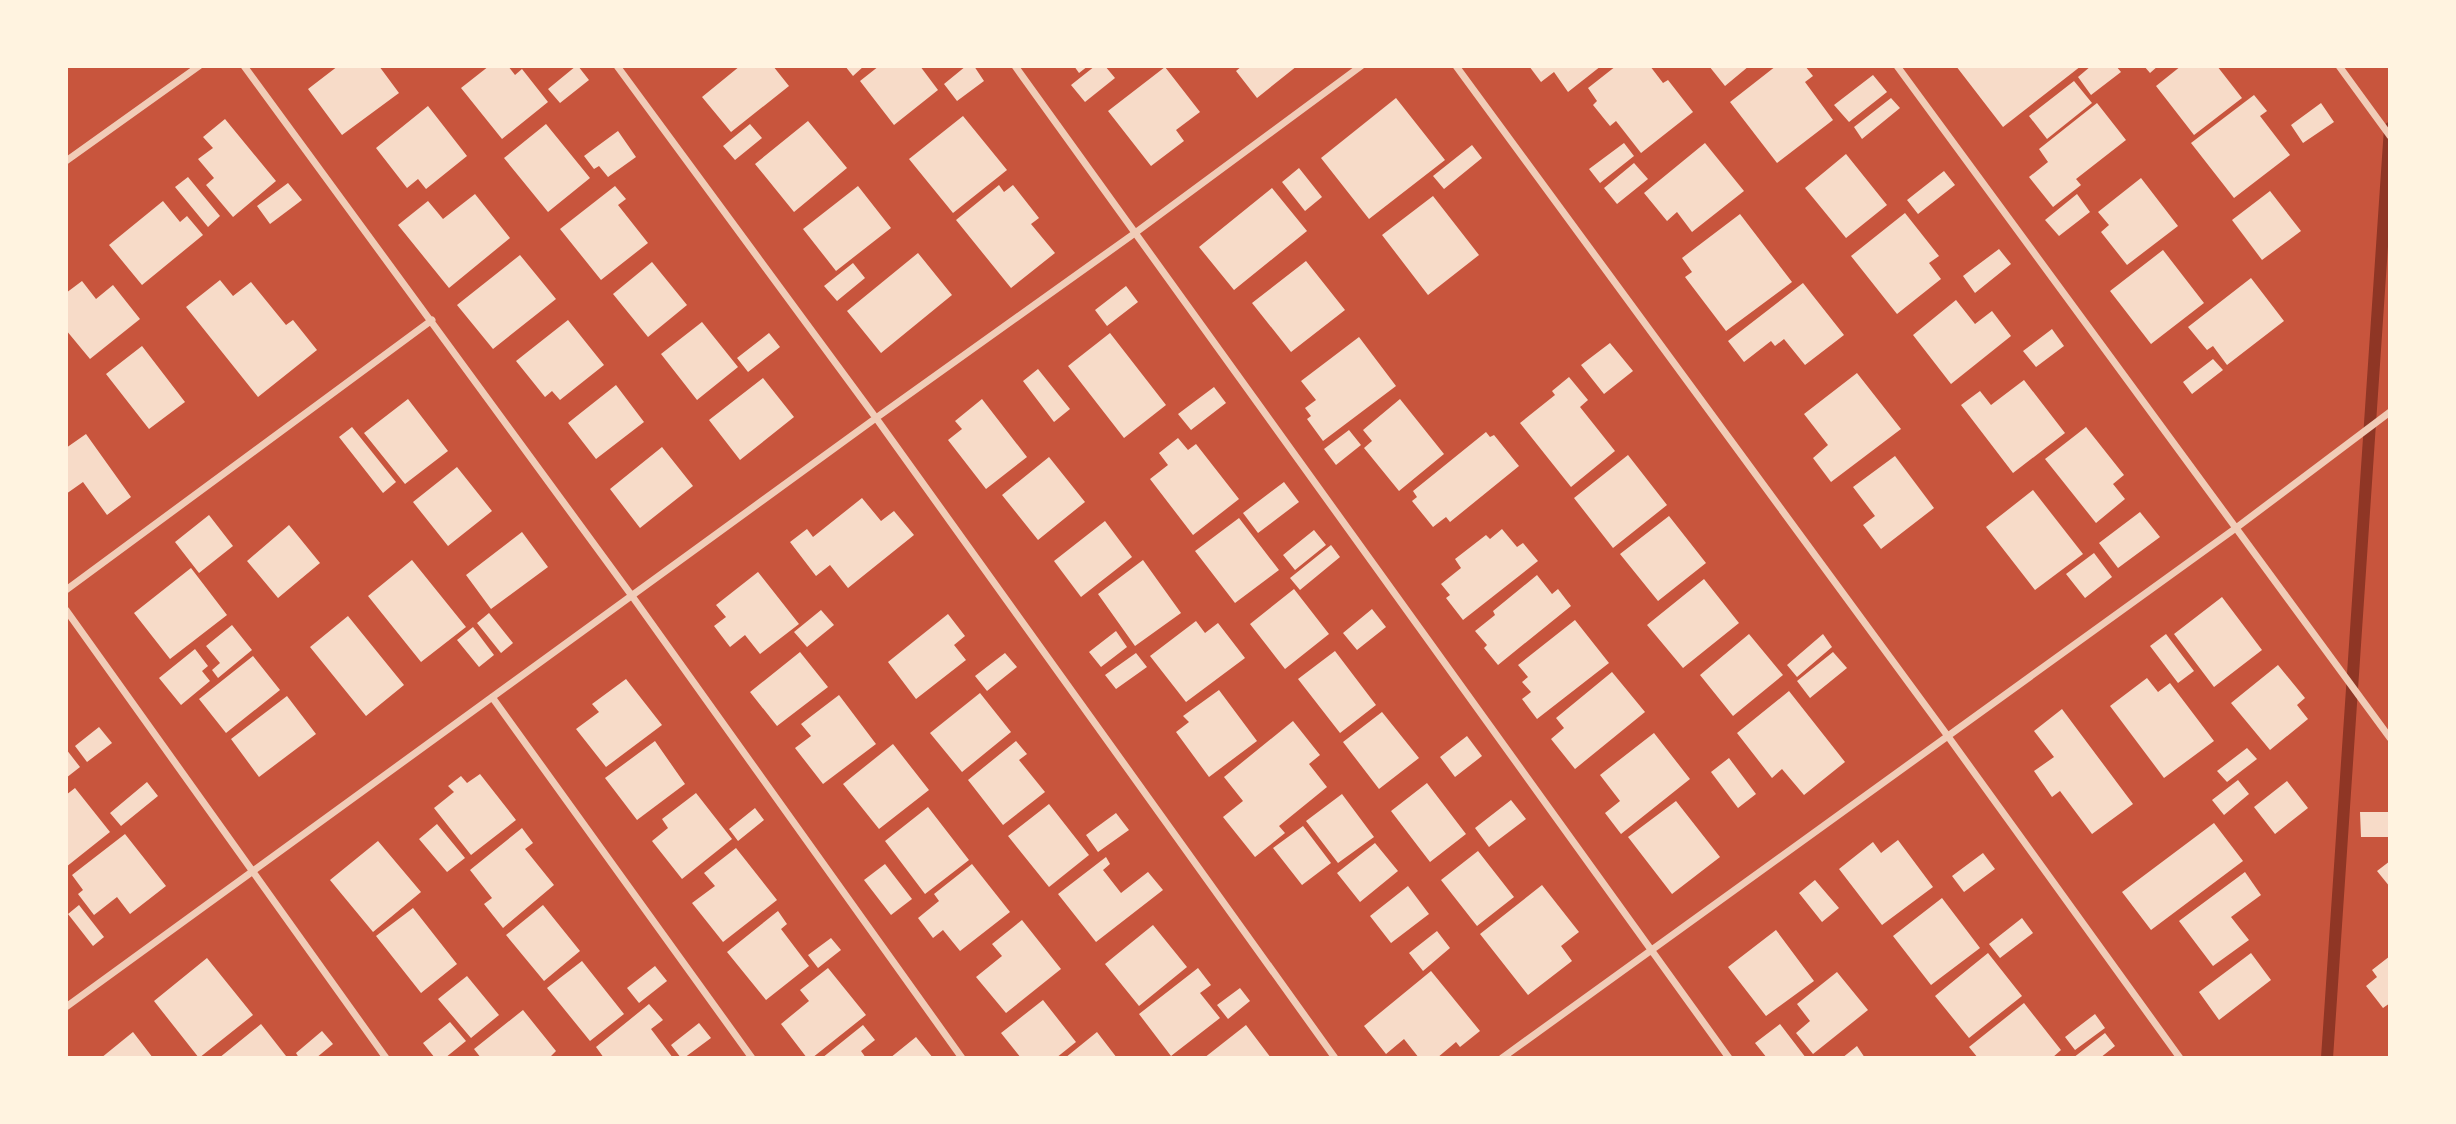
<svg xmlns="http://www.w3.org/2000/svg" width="2456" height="1124" font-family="Overpass,sans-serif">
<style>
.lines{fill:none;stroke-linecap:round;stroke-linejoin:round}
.stream{stroke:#8f3625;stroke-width:12}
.building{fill:#f7dbc8}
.minor{stroke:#f1ccb7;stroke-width:7}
</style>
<rect width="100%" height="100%" fill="#c8553d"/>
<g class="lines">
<path class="stream" d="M2327,1058L2390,128"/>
</g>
<path class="building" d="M338,66H379L399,93L342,135L308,89Z
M489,66H508L515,75L522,69L548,102L502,139L461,88Z
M576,66H578L589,80L560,103L548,89Z
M740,66H773L789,86L731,132L702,97Z
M845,66H864L853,76Z
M879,66H920L938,90L894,125L860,81Z
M966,66H974L984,81L957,101L944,84Z
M1074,66H1088L1079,73Z
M1095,66H1105L1115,78L1085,102L1071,85Z
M1242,66H1297L1257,98L1236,71Z
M1529,66H1601L1568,92L1554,72L1541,82Z
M1616,66H1650L1663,83L1668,80L1693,112L1641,153L1616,121L1610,126L1593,105L1597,101L1588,88Z
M1709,66H1749L1725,86Z
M1776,66H1805L1813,76L1805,82L1833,120L1777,163L1730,102Z
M1956,66H2081L2003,127Z
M2091,66H2116L2121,72L2091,95L2078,77Z
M2144,66H2158L2150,73Z
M2181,66H2217L2242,98L2194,135L2156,86Z
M1165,67L1200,112L1176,130L1184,141L1151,166L1108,111Z
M1873,75L1887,92L1849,122L1834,105Z
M2074,81L2092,103L2047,139L2029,116Z
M2254,95L2267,111L2260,116L2290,155L2234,198L2191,143Z
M1396,98L1445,160L1369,219L1321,158Z
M1891,98L1900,108L1862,139L1854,127Z
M2097,103L2126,140L2076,179L2081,185L2053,207L2029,177L2048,162L2039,149Z
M2321,103L2334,122L2303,143L2291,125Z
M428,106L467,156L426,189L418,179L407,188L376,148Z
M963,116L1007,170L953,213L909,159Z
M225,119L276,181L233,217L206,185L214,178L198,159L213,148L203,137Z
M808,121L847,168L794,212L755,164Z
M546,124L590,178L548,212L504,158Z
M750,124L762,138L735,160L723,146Z
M618,131L636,157L608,177L599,166L594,169L584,156Z
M1624,143L1634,156L1600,183L1589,169Z
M1705,143L1744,191L1692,232L1677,212L1667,221L1644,193Z
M1472,145L1482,158L1444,189L1433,176Z
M1846,154L1887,205L1846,238L1805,188Z
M1634,163L1648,179L1617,204L1604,188Z
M1299,168L1322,197L1305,211L1282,182Z
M1944,171L1955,185L1918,214L1907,200Z
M188,177L220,216L208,227L175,187Z
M2141,178L2178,226L2127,265L2101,232L2109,225L2098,212Z
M288,183L302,200L270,224L257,206Z
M999,185L1004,192L1013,185L1039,218L1031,224L1055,253L1011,288L956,220Z
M615,186L626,199L618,205L648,243L601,280L560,229Z
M858,186L891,228L836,271L803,229Z
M1272,188L1307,231L1234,290L1199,247Z
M2270,191L2301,231L2262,260L2232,220Z
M475,194L510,238L449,288L398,225L428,201L443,219Z
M2077,194L2090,212L2059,236L2045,220Z
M1433,196L1479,255L1428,295L1382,235Z
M163,201L180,222L187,216L203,235L142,285L109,245Z
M1905,213L1939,256L1929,263L1941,279L1897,314L1851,256Z
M1740,214L1792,282L1726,331L1685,277L1692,272L1682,258Z
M1999,249L2011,264L1975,293L1963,276Z
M2163,250L2204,303L2151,344L2110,291Z
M918,253L952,295L881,353L847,311Z
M520,255L556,299L493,349L457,305Z
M1306,261L1345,310L1291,352L1252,303Z
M652,262L687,305L648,337L613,294Z
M853,263L865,278L837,301L824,286Z
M2251,278L2284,321L2227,365L2213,346L2207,350L2188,327Z
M220,280L233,296L251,282L286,325L293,320L317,350L258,397L186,307Z
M82,281L96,299L113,285L140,319L90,359L66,330V293Z
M1803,283L1844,335L1805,365L1784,339L1775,346L1771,341L1744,362L1728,341Z
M1126,286L1138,302L1107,326L1095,310Z
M1956,300L1975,324L1992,311L2011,336L1951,384L1913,335Z
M568,320L604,365L560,400L552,391L545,397L516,361Z
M702,322L738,367L697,400L661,354Z
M2052,329L2064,346L2036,367L2023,351Z
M769,333L780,347L748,372L737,358Z
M1110,333L1166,405L1124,438L1068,366Z
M1359,337L1396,386L1323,441L1307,419L1311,416L1305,408L1316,400L1301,381Z
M1610,343L1633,371L1604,394L1581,365Z
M142,346L185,402L149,429L106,374Z
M2213,359L2223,370L2192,394L2183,382Z
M1038,369L1070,409L1054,422L1023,381Z
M1857,373L1901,429L1831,482L1813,458L1828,445L1804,414Z
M1569,377L1588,400L1580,407L1615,451L1571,487L1520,423L1555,395L1552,391Z
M763,378L794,417L740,460L709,420Z
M2024,380L2065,433L2013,473L1961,405L1980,391L1991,405Z
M616,385L644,422L596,459L568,423Z
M1214,387L1226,403L1191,430L1178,414Z
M408,399L448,451L405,484L364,433Z
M982,399L1027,457L986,489L948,440L962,429L955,421Z
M1400,399L1444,454L1399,491L1364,448L1372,441L1363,430Z
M352,427L396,482L383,493L339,437Z
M2086,427L2124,475L2113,484L2125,499L2096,523L2045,459Z
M1349,430L1361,445L1336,465L1324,449Z
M1486,432L1490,437L1494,435L1519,466L1450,522L1446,517L1433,527L1412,501L1417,497L1413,491Z
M86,434L131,497L107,515L83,482L66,494V448Z
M1178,438L1188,450L1196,444L1239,499L1193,535L1150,479L1168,465L1159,453Z
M662,447L693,486L640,528L610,489Z
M1628,455L1667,505L1613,548L1574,498Z
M1895,456L1934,508L1881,549L1863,525L1875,516L1853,487Z
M1049,457L1085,502L1038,540L1002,495Z
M457,467L492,511L448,546L413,502Z
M1284,482L1299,502L1258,533L1243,513Z
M2033,490L2083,554L2035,590L1986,527Z
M862,498L881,521L894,511L914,535L848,588L830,565L816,576L790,542L807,529L813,537Z
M2140,512L2160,537L2118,568L2099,543Z
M209,515L233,546L199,573L175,542Z
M1669,516L1706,563L1658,601L1620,554Z
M1239,518L1279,570L1235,603L1195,551Z
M1105,521L1132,557L1081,597L1054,561Z
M289,525L320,563L278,598L247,561Z
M1502,529L1517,547L1523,543L1538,561L1463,620L1446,598L1450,595L1441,584L1461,568L1455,559L1486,535L1490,539Z
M1314,530L1326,545L1295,570L1283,555Z
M522,532L548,567L491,609L466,575Z
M1331,545L1340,557L1300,590L1290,578Z
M2094,553L2112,577L2085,598L2066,574Z
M412,560L466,627L421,662L368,596Z
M1143,560L1181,613L1135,646L1098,594Z
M191,568L227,615L170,659L134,613Z
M758,572L799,624L760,654L745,635L730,647L714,626L726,617L716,605Z
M1537,575L1552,594L1558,589L1571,606L1498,665L1484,648L1487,645L1475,631L1495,615L1493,611Z
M1704,579L1739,623L1683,668L1647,625Z
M1294,589L1329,634L1285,669L1250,624Z
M2222,597L2262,650L2214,687L2174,634Z
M1372,609L1386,627L1357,650L1343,633Z
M821,610L834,625L807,647L794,632Z
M489,613L513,643L501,653L477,623Z
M948,614L965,636L954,645L966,660L916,699L888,662Z
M348,616L404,685L366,716L310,647Z
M1575,620L1609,663L1537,719L1522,699L1531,692L1522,682L1528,677L1518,665Z
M1196,621L1205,633L1218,623L1245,658L1186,702L1150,656Z
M232,625L252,650L218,678L212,670L220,663L206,646Z
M473,627L494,655L479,667L457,640Z
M1116,631L1127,647L1101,667L1089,652Z
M1749,634L1783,675L1733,716L1700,675Z
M1823,634L1832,647L1797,677L1787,665Z
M2166,634L2194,671L2178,683L2150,646Z
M195,649L208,666L202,671L210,681L181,705L159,678Z
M1335,651L1376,705L1340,733L1298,679Z
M800,652L828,687L777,726L750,692Z
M1833,652L1847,668L1810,698L1797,681Z
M1005,653L1017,667L987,691L975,676Z
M1136,653L1147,667L1116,689L1105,675Z
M253,656L280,690L226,733L199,699Z
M2278,665L2305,698L2297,705L2308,719L2270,750L2231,703Z
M1612,672L1645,712L1575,769L1551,739L1564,728L1556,718Z
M2147,678L2158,692L2170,683L2214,741L2164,778L2110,706Z
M626,679L662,725L606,767L576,729L599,712L592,704Z
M1219,690L1257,741L1209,777L1176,732L1189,722L1183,716Z
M1789,691L1845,762L1804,795L1782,769L1772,778L1737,733Z
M980,693L1011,732L962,772L930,733Z
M839,695L876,744L823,784L795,748L811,736L801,724Z
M287,696L316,734L259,777L231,739Z
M2062,709L2133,804L2092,834L2060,791L2052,797L2034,771L2054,757L2034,731Z
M1382,712L1419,758L1379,789L1343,742Z
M1293,721L1320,755L1309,764L1327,787L1279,826L1285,833L1255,857L1223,817L1243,801L1224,777Z
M99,727L112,743L87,762L75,746Z
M1654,733L1690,779L1621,834L1605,813L1620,801L1600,775Z
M1467,736L1482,756L1455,777L1440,757Z
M655,741L685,784L637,820L605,778Z
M1016,741L1027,754L1019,760L1045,792L1003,825L968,780Z
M893,744L929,790L879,829L843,784Z
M2247,748L2257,759L2227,782L2217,771Z
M66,749L80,767L66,778Z
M1729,758L1756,794L1738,808L1711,772Z
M480,774L516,820L471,855L434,808L454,792L448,786L461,776L467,783Z
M2238,780L2249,794L2224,815L2212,800Z
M2287,781L2308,808L2275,834L2254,807Z
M147,782L158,796L121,826L110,813Z
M1427,783L1466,834L1430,862L1391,811Z
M75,788L110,832L66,867V795Z
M696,793L732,839L682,879L652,841L668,828L662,819Z
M1342,794L1374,837L1338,863L1306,821Z
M1511,800L1526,819L1489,847L1475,828Z
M1676,801L1720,857L1672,894L1628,837Z
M1049,804L1089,855L1049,887L1008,836Z
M928,807L969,860L925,894L885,841Z
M755,808L764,820L738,841L729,829Z
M2360,812H2390V837H2361Z
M1116,813L1129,830L1098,852L1086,835Z
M2214,823L2243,861L2151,930L2122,892Z
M437,824L465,858L447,872L419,839Z
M1303,826L1331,863L1302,885L1273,848Z
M522,828L533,843L525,849L554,885L503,928L484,904L492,898L470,870Z
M125,834L166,886L130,914L117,897L94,915L78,894L83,890L72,875Z
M1898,840L1933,887L1882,925L1839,869L1873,842L1881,853Z
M378,841L421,892L373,932L330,880Z
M1375,843L1398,871L1360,902L1337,873Z
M736,848L777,900L723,942L692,903L715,886L704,873Z
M1478,851L1514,897L1477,926L1441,880Z
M1983,853L1995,869L1964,892L1952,876Z
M1106,857L1110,864L1103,870L1121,893L1148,872L1163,890L1096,942L1058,894Z
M2390,861V887L2377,871Z
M885,864L912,899L891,915L864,880Z
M972,864L1010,912L960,951L943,930L933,938L918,918L939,901L934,894Z
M2245,872L2261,895L2231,917L2249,940L2213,966L2179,921Z
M1815,880L1839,908L1822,922L1799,893Z
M1542,885L1579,932L1561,946L1572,961L1528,995L1480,934Z
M1408,886L1429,914L1391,943L1370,916Z
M1942,898L1980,948L1931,985L1893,936Z
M79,905L104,937L93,946L68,914Z
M543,905L580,951L544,981L506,935Z
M413,908L457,964L421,993L376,936Z
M778,911L787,924L781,929L809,966L766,1000L727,952Z
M2022,918L2033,933L2000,958L1989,944Z
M1022,920L1061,969L1006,1013L976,977L1002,956L992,944Z
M1153,925L1187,967L1139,1006L1105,964Z
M1776,930L1814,981L1766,1016L1728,967Z
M1437,931L1450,948L1423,971L1409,953Z
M831,938L841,950L818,968L808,955Z
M1988,953L2022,996L1969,1038L1935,996Z
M2251,953L2271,980L2219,1020L2199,992Z
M2390,956V1003L2383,1008L2366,986L2377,977L2372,970Z
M207,958L253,1015L199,1058L154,1001Z
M582,961L624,1014L590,1041L547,988Z
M655,966L667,981L639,1003L627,988Z
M828,968L866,1015L812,1058H807L781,1024L809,1001L800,990Z
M1198,968L1211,985L1200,993L1220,1018L1171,1056L1139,1014Z
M1431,971L1480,1031L1460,1047L1456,1042L1437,1058H1419L1404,1039L1386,1054L1364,1026Z
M1837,972L1868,1010L1813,1054L1796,1033L1810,1021L1797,1004Z
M467,976L499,1015L471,1038L438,999Z
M1240,988L1250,1001L1228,1019L1217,1005Z
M1043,1000L1076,1042L1056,1058H1021L1001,1033Z
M2024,1003L2061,1050L2052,1058H1978L1969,1047Z
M649,1004L663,1020L651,1029L673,1058H604L596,1047Z
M523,1010L556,1051L549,1058H481L474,1049Z
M2095,1014L2105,1028L2075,1050L2065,1037Z
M450,1022L466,1041L445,1058H435L423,1043Z
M699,1023L711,1038L684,1058H681L671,1045Z
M261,1024L286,1056L219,1058Z
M1780,1024L1806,1058H1767L1755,1043Z
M863,1025L875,1040L861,1051L866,1058H822Z
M1246,1025L1271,1058H1204Z
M322,1031L333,1044L316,1058H299L296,1053Z
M133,1032L153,1058H101Z
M1097,1032L1117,1058H1065Z
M2105,1033L2115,1046L2100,1058H2073Z
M916,1037L933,1058H890Z
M1857,1046L1865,1058H1842Z"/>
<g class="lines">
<path class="minor" d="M244,66L632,596L962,1058
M617,66L876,418L1335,1058
M1015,66L1729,1058
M1456,66L1947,735L2180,1058
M1897,66L2390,738
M2339,66L2390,136
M66,161L199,66
M66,590L432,320
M66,610L386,1058
M492,697L752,1058
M66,1007L876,418L1135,233L1361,66
M1502,1058L2236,528L2390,412"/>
</g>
<rect width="2456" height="1124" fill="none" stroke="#fff3e0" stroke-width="136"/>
</svg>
